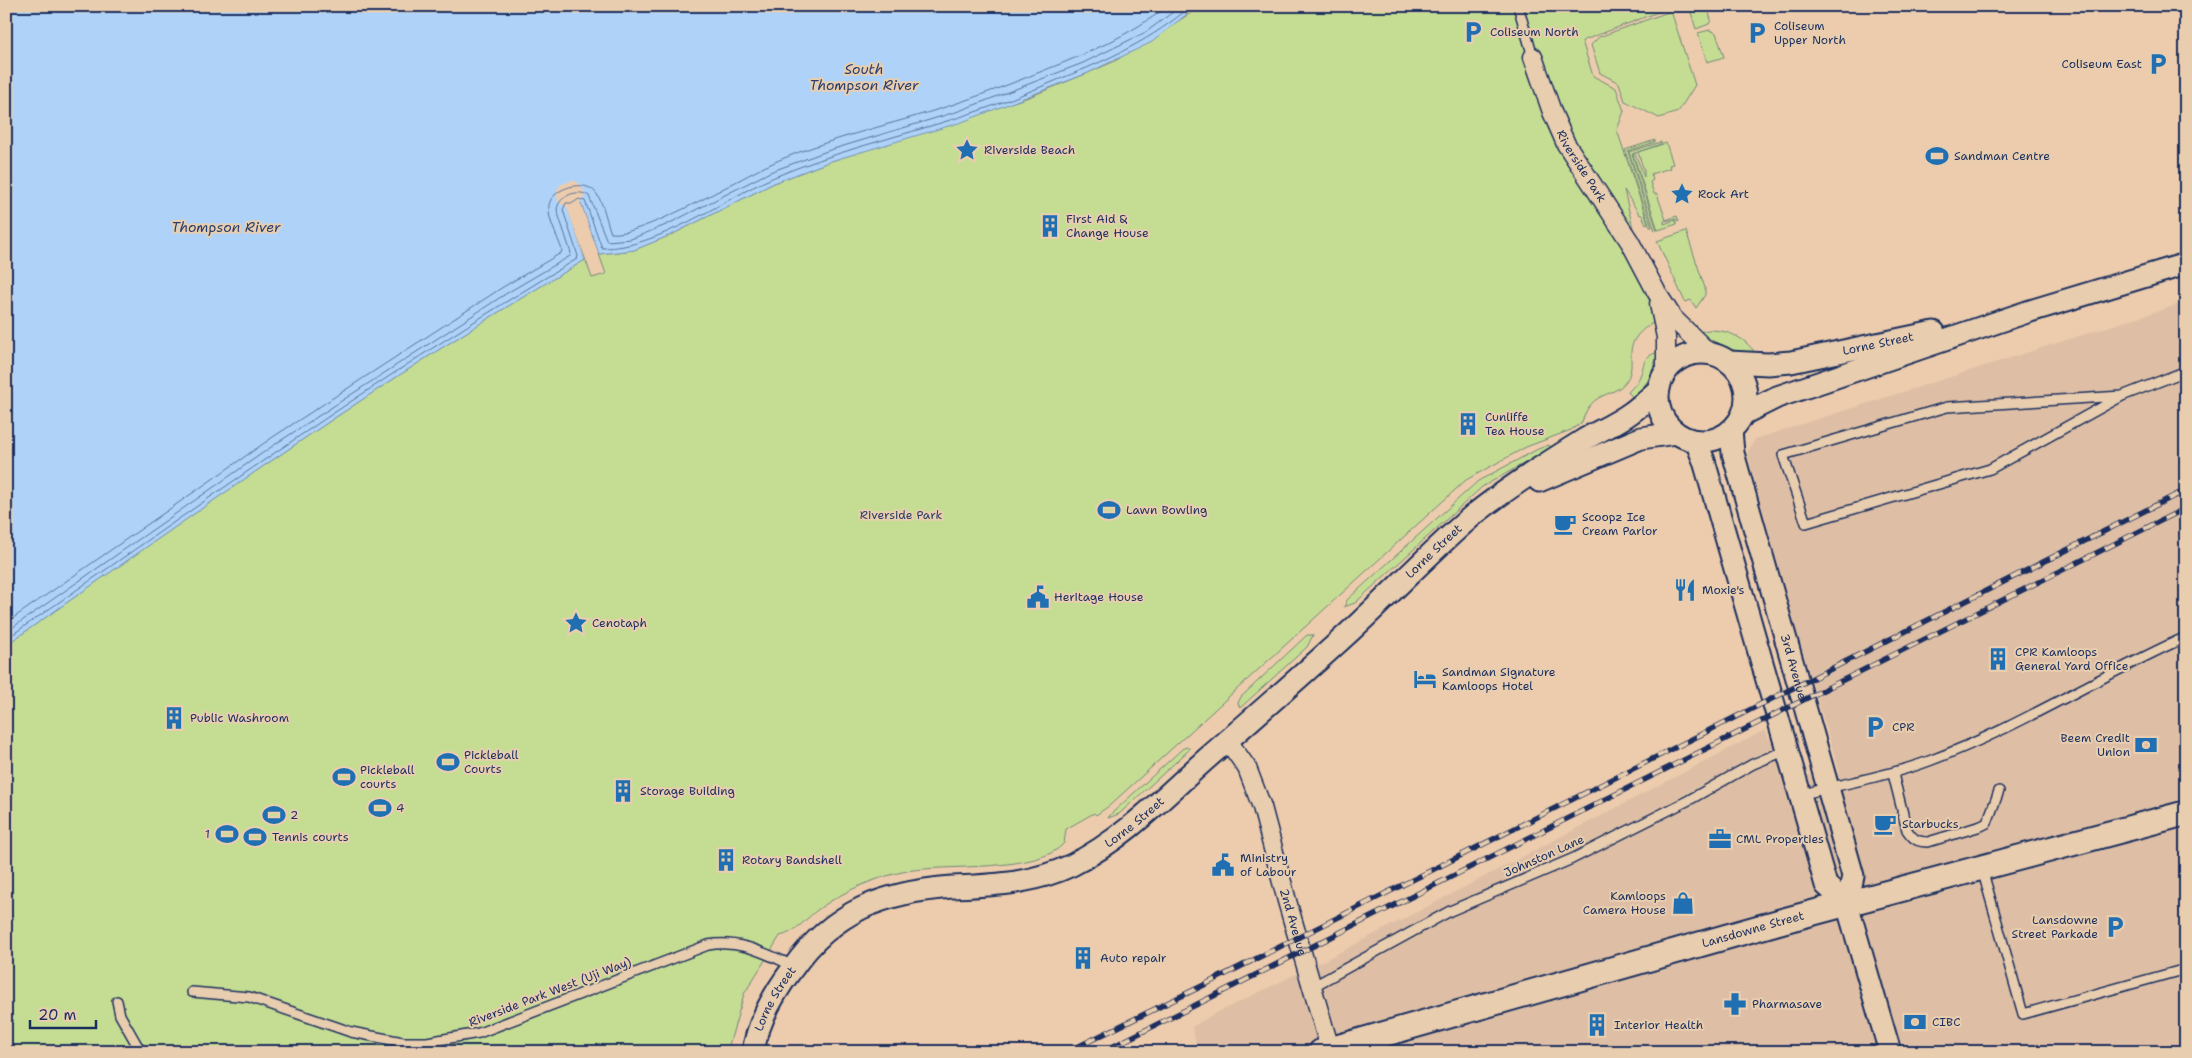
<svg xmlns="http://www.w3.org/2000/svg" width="2192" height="1058" font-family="'Shantell Sans',sans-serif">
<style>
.built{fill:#debfa5}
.green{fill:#c5dd93;stroke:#708678}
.water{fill:#afd3f8;stroke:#7491ba}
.pier{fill:#edccad}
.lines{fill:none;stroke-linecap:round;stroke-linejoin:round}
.shore{stroke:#56719c;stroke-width:1}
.service-casing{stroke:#1b2f5e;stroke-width:12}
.minor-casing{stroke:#1b2f5e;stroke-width:21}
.tertiary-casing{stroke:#1b2f5e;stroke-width:25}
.secondary-casing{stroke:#1b2f5e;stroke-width:28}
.service{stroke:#e8cdaf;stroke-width:9}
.minor{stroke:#e8cdaf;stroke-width:18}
.tertiary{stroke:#e8cdaf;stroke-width:21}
.secondary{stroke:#e8cdaf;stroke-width:24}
.rail-casing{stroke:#1b2f5e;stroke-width:5.5}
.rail{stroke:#e8cdaf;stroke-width:4;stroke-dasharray:11;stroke-linecap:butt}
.labels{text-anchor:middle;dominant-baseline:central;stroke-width:4;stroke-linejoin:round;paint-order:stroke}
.poi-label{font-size:12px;fill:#1b2f5e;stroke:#e8cdaf;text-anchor:start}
.street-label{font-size:12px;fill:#1b2f5e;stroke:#e8cdaf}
.park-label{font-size:12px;fill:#2c4063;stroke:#e8cdaf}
.water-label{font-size:14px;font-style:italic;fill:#2a3f6d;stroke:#e8cdaf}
</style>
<rect width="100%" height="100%" fill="#edccad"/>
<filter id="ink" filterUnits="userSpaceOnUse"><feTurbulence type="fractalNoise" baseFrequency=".02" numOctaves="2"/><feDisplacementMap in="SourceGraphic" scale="10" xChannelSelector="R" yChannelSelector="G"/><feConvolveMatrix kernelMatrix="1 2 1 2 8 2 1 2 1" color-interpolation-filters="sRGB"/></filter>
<g filter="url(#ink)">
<path class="built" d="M2186,302V1052H1198L1192,1027L1214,1014L1323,961L1765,730L1790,781L1792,782L1823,769L1840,773L1798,637L1747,453L1755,439Z"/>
<path class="green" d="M1197,6H1674L1582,41L1593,76L1616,88L1624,111L1617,130L1648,223L1646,224L1642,215H1640L1624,190L1655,322C1642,328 1630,340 1631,355C1631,363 1632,370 1628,378C1616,400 1592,387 1582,422L1571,430L1526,447L1466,480L1109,806L1096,815L1094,813L1066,829L1064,843C1040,873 944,864 907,871C876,877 846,890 820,908C807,917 796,933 780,936L744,994L727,1052H6V645C196,513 385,377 585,260L567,207L592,278L606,274L599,254L634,250L671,235L774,183L831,161L1029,97L1088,73L1115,61L1194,11Z
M1689,6H1707L1711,20L1709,24L1696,29Z
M1671,11L1695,85L1678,112L1659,118L1625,101L1619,83L1600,73L1591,45L1599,37Z
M1710,30L1716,33L1724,57L1707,62L1698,33Z
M1655,140V142L1628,151L1652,227H1650L1625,150Z
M1661,142V144L1632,154L1657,230L1655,231L1629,152Z
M1666,143L1673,164L1669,165L1670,168L1651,174L1653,180L1650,182L1654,194H1657L1666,220L1677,216L1679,222L1676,219L1664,221V224L1675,220L1677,224L1658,230L1633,154L1635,153L1644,177V171L1638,152Z
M1686,231L1705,288V295L1696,308L1691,300L1685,302L1657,241Z
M1708,330C1730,330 1746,338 1758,357L1723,347L1699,332Z
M1658,352L1650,378L1634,399L1628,392C1633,387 1638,382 1640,376C1646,362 1641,358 1658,352Z
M1549,445L1551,448L1482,487L1355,603L1344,607L1347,600L1478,481L1538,449Z
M1307,635H1313L1307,647L1240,708L1238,703L1241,697Z
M1186,747L1190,749L1119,814L1108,818L1111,814L1182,749Z"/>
<path class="water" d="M6,6H1197L1152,42L1088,73L962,122L831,161L774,183L671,235L634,250L599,254L581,203L568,207L585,260C385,377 196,513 6,645Z"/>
<path class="pier" d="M573,180L581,185L585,195L580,202L599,257L596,255L580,207L575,212L571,211L586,262L567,207L559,203L556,193L560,185Z"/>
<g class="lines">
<path class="shore" d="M6,623L273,437L503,287L561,253L562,250C558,237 547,219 549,205C552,188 585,178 596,193C604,204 606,220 611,233C638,238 734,182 762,168C806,146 865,131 913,117C958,104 1001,88 1045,70C1089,53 1130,35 1168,6
M6,632L277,443L507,293L570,256L571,253L557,210C558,196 578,188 589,196L607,241L631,239L666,225L770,172L827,151L959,111L1083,63L1146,32L1181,6
M6,639C194,509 380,375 577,259L578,256L563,210L566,203H573L579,199L585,201L602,248C657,249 722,200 772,178C833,152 897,137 960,117C995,106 1029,92 1062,78C1108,60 1153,39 1191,6"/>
<defs>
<path id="service" d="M1518,6L1533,57
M2122,396L1947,407L1783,455L1806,523L1990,469L2122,396L2186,371
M1893,774L1907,830C1913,839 1917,842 1928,842L1981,826L1987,823L1999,791
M1800,795C1843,783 1887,777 1929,761C2018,728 2099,676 2186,637
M1982,869L2023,1014L2186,969
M1312,987L1450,911L1572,859L1689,800L1753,764L1787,750
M192,992L249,997L351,1032L403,1042H427L479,1033L708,945C740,939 766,954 794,966
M117,1001L120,1015L141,1052"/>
<g id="minor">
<path id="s1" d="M1533,57L1552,112L1566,144L1630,242L1657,293L1673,318L1710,354"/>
<path d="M1659,304L1666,337V372"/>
<path id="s2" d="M1228,741L1247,768L1262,807L1287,901L1331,1052"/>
</g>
<g id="tertiary">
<circle cx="1702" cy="397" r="44"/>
<path id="s3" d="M1729,362L1768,364L1791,362L1934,332"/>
<path d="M1743,414L1777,397L2027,312L2186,264"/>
<path id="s4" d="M1731,430L1733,453L1853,876L1847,904L1890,1052"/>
<path d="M1696,441L1704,461L1826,885L1847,904"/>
<path d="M1539,481L1641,438L1676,433"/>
<path id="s5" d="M753,1052C758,1021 774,993 793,968C833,911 884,892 952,887C995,885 1032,884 1072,865C1122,840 1163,798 1204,761C1251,720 1298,679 1344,637C1387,598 1427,555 1471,517C1504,490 1545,464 1582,441C1598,431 1616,424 1632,412C1642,405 1650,397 1659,389"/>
</g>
<g id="secondary">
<path id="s6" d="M1321,1052L1782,921L2186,813"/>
</g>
</defs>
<use href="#service" class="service-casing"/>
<use href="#minor" class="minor-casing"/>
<use href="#tertiary" class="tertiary-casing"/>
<use href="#secondary" class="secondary-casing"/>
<use href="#service" class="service"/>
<use href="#minor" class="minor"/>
<use href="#tertiary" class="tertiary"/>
<use href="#secondary" class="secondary"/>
<defs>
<path id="rail" d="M1067,1052L1202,986L2186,490
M1102,1052L2186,508"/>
</defs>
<use href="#rail" class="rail-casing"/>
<use href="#rail" class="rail"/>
</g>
</g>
<defs>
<symbol id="parking-bare" viewBox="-9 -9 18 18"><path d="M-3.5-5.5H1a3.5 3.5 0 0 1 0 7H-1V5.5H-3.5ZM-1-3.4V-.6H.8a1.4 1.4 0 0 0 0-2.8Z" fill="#1f6fb2" stroke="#e8cdaf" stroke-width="2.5" paint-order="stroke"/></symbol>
<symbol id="sight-bare" viewBox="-9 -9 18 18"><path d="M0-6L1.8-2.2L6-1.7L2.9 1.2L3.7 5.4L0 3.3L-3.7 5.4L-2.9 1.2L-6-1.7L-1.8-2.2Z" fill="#1f6fb2" stroke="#e8cdaf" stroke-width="2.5" paint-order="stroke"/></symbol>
<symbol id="stadium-bare" viewBox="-9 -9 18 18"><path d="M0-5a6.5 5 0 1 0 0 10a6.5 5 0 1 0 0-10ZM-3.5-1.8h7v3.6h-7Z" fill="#1f6fb2" stroke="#e8cdaf" stroke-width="2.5" paint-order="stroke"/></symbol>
<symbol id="building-bare" viewBox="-9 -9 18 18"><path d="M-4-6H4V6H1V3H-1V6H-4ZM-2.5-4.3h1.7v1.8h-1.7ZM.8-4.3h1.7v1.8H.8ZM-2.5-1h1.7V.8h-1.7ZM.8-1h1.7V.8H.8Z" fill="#1f6fb2" stroke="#e8cdaf" stroke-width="2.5" paint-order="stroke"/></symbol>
<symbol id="cafe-bare" viewBox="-9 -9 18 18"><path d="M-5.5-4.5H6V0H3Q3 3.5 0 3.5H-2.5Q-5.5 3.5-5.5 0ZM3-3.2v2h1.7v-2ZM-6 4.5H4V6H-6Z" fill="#1f6fb2" stroke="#e8cdaf" stroke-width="2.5" paint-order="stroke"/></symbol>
<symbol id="restaurant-bare" viewBox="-9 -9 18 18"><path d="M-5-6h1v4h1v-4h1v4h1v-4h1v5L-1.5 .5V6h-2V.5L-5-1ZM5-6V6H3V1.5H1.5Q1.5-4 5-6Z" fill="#1f6fb2" stroke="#e8cdaf" stroke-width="2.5" paint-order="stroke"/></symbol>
<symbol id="civic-bare" viewBox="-9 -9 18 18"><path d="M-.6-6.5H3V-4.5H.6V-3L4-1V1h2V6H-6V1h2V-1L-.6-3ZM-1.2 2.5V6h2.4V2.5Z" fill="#1f6fb2" stroke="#e8cdaf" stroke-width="2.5" paint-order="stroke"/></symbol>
<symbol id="hotel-bare" viewBox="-9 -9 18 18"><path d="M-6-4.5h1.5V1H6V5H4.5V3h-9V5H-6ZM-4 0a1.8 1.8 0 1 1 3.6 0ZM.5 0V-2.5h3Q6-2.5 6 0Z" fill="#1f6fb2" stroke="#e8cdaf" stroke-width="2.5" paint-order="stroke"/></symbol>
<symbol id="bank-bare" viewBox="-9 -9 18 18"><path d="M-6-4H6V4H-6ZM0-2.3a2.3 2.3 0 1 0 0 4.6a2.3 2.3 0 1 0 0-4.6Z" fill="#1f6fb2" stroke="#e8cdaf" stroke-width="2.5" paint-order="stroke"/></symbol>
<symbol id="office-bare" viewBox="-9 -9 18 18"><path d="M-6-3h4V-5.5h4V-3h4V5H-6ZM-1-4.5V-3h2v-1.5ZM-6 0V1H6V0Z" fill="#1f6fb2" stroke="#e8cdaf" stroke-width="2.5" paint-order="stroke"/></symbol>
<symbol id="shop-bare" viewBox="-9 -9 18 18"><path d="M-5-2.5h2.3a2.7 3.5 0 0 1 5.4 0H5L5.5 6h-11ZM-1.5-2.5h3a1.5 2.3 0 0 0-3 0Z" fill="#1f6fb2" stroke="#e8cdaf" stroke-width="2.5" paint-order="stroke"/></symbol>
<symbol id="pharmacy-bare" viewBox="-9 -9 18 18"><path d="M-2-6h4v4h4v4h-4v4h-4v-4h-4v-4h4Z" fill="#1f6fb2" stroke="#e8cdaf" stroke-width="2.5" paint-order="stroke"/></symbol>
</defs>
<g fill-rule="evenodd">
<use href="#parking-bare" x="1457" y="16" width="32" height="32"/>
<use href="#parking-bare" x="1741" y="17" width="32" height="32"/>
<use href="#parking-bare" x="2142" y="48" width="32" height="32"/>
<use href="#sight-bare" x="951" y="134" width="32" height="32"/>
<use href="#stadium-bare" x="1921" y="140" width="32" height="32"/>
<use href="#sight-bare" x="1666" y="178" width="32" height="32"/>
<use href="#building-bare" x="1034" y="210" width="32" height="32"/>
<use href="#building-bare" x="1452" y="408" width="32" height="32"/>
<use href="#stadium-bare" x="1093" y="494" width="32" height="32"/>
<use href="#cafe-bare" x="1549" y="508" width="32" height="32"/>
<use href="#restaurant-bare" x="1669" y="574" width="32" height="32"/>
<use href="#civic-bare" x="1022" y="581" width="32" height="32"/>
<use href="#sight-bare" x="560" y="607" width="32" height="32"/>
<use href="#building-bare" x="1982" y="643" width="32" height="32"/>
<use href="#hotel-bare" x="1409" y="663" width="32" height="32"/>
<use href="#building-bare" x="158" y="702" width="32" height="32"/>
<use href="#parking-bare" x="1859" y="711" width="32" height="32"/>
<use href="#bank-bare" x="2130" y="729" width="32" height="32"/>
<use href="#stadium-bare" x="432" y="746" width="32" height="32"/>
<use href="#stadium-bare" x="328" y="761" width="32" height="32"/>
<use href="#building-bare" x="607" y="775" width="32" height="32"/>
<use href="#stadium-bare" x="364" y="792" width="32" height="32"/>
<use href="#stadium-bare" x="258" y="799" width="32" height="32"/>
<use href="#cafe-bare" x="1869" y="808" width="32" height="32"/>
<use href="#stadium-bare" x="211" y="818" width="32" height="32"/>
<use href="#stadium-bare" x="239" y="821" width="32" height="32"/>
<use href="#office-bare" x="1704" y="823" width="32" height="32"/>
<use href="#building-bare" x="710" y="844" width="32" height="32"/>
<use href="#civic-bare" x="1207" y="849" width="32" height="32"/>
<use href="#shop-bare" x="1667" y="887" width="32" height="32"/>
<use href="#parking-bare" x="2099" y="911" width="32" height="32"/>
<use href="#building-bare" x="1067" y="942" width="32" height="32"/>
<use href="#pharmacy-bare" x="1719" y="988" width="32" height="32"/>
<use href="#bank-bare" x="1899" y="1006" width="32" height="32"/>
<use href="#building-bare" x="1581" y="1009" width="32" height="32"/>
</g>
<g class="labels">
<g class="poi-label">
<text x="1774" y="26">Coliseum<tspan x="1774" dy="14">Upper North</tspan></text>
<text x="1490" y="32">Coliseum North</text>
<text x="2142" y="64" text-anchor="end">Coliseum East</text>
<text x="984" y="150">Riverside Beach</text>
<text x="1954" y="156">Sandman Centre</text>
<text x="1698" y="194">Rock Art</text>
<text x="1066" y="219">First Aid &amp;<tspan x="1066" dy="14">Change House</tspan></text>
<text x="1485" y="417">Cunliffe<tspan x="1485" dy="14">Tea House</tspan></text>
<text x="1126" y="510">Lawn Bowling</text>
<text x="1582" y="517">Scoopz Ice<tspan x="1582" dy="14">Cream Parlor</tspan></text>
<text x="1702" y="590">Moxie's</text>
<text x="1054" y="597">Heritage House</text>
<text x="592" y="623">Cenotaph</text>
<text x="2015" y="652">CPR Kamloops<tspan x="2015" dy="14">General Yard Office</tspan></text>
<text x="1442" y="672">Sandman Signature<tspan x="1442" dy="14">Kamloops Hotel</tspan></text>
<text x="190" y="718">Public Washroom</text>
<text x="1892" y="727">CPR</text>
<text x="2130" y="738" text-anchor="end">Beem Credit<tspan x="2130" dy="14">Union</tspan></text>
<text x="464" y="755">Pickleball<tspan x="464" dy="14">Courts</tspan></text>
<text x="360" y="770">Pickleball<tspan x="360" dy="14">courts</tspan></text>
<text x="640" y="791">Storage Building</text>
<text x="396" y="808">4</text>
<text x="290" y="815">2</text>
<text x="1902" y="824">Starbucks</text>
<text x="210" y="834" text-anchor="end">1</text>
<text x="272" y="837">Tennis courts</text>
<text x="1736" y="839">CML Properties</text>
<text x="1240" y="858">Ministry<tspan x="1240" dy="14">of Labour</tspan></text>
<text x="742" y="860">Rotary Bandshell</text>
<text x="1666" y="896" text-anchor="end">Kamloops<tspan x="1666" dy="14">Camera House</tspan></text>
<text x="2098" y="920" text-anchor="end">Lansdowne<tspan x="2098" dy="14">Street Parkade</tspan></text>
<text x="1100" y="958">Auto repair</text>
<text x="1752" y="1004">Pharmasave</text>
<text x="1932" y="1022">CIBC</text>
<text x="1614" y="1025">Interior Health</text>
</g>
<g class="street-label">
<text stroke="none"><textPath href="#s1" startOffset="120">Riverside Park</textPath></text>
<text stroke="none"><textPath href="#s3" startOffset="151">Lorne Street</textPath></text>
<text stroke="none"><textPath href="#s5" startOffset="882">Lorne Street</textPath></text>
<text stroke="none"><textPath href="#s4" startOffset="245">3rd Avenue</textPath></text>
<text stroke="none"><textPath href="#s5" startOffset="478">Lorne Street</textPath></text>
<text transform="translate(1544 856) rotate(-24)">Johnston Lane</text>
<text stroke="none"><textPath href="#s2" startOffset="194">2nd Avenue</textPath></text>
<text stroke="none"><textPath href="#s6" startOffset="449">Lansdowne Street</textPath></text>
<text transform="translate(550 992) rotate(-21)">Riverside Park West (Uji Way)</text>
<text stroke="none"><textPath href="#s5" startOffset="58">Lorne Street</textPath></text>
</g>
<g class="park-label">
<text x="901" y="515">Riverside Park</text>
</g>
<g class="water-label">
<text x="864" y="69">South<tspan x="864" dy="16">Thompson River</tspan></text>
<text x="226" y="227">Thompson River</text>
</g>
</g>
<rect width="2192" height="1058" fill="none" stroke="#e8cdaf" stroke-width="25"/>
<rect x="12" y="12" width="2167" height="1033" fill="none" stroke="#1b2f5e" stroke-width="2" filter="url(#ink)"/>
<path d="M30 1020v8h66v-8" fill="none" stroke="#1b2f5e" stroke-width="2.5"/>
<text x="38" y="1020" font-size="15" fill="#1b2f5e" stroke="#e8cdaf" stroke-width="4" paint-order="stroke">20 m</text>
</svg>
